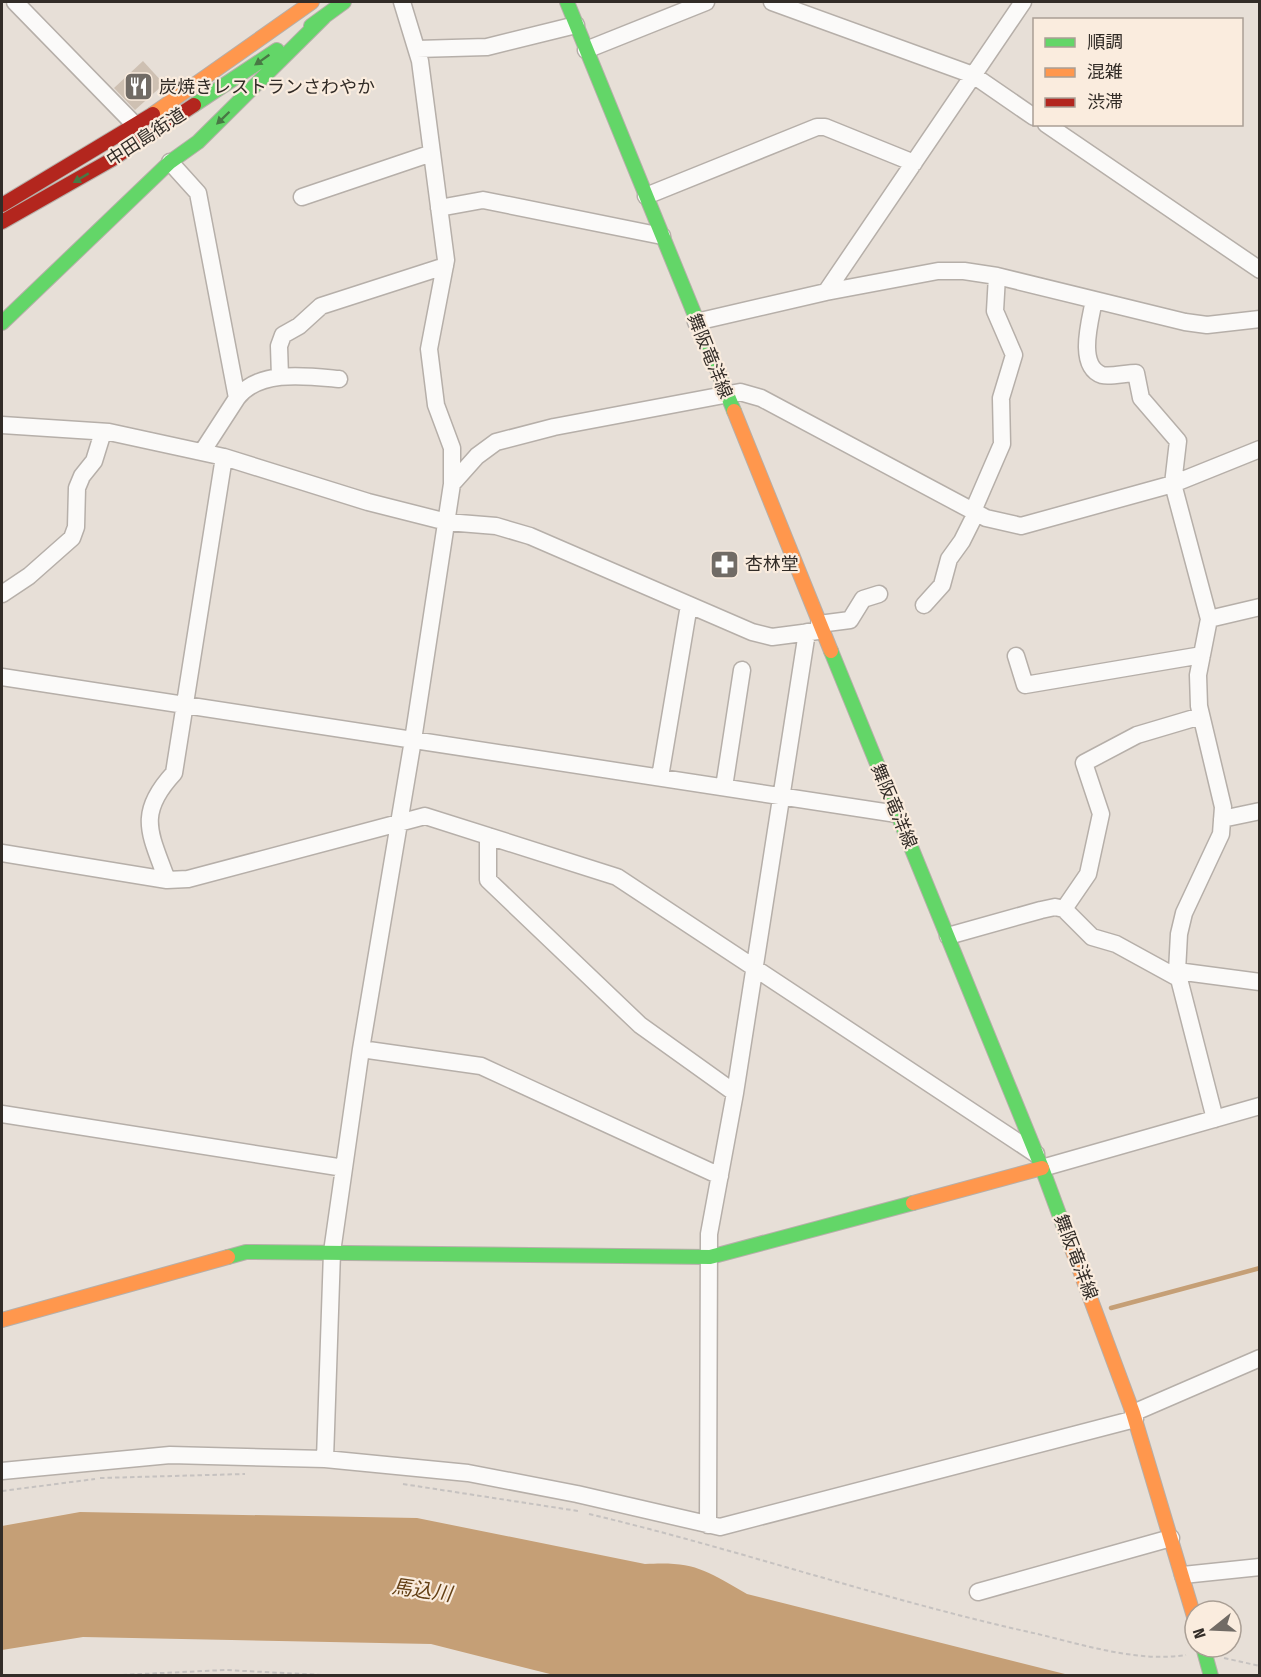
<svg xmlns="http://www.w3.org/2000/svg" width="1261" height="1677" font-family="'Fira Sans Condensed','Noto Sans JP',sans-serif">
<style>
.water{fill:#c59f76}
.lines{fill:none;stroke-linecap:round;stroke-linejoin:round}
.stream{stroke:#c59f76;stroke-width:4.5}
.building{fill:#cec0b2}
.street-casing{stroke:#b6afa9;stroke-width:19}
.fast-casing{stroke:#b6afa9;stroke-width:16}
.slow-casing{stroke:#b6afa9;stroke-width:16}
.jam-casing{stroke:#b6afa9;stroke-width:16}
.path{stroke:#c6c2c0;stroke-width:2;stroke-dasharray:4.5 3;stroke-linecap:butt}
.street{stroke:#fbfaf9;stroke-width:16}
.fast{stroke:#63d668;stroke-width:14}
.slow{stroke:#ff974d;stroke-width:14}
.jam{stroke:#b3261e;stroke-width:14}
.oneway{fill:#487844}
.labels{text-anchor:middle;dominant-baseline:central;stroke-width:4.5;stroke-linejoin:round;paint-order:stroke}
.poi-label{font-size:18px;fill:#322c27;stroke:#faecde;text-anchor:start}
.street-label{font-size:18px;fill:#322c27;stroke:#faecde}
.water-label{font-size:20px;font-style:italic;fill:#644015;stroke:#faecde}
</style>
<rect width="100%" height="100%" fill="#e7dfd7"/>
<path class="water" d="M80,1512L417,1518L645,1564C694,1561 706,1570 747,1594L1069,1675L558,1676L431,1644L83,1637L2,1650V1526Z"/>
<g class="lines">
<path class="stream" d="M1111,1308L1260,1268"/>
</g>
<path class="building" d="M143,61L164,84L135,110L114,88Z"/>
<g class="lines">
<defs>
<path id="street" d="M15,2L136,126
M772,2L973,75L1034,117
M417,49L487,47L576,25
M586,50L706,2
M1046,124L1260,270
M170,162L198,193L237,398L202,452
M646,196L817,127H825L914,163
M302,197L432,153
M439,208L483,200L662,236
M826,292L1023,2
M1094,300C1091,318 1076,366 1102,375C1111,377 1126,373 1136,373L1141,398L1178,441L1173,484L1209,619L1198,675L1199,706L1223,807L1221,834L1184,913L1179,934L1177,971L1215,1119
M696,322L826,292L938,271H964L997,276L1185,322L1207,325L1260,319
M280,377L279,346L283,335L299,326L321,306L445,266
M237,398C259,369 307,376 339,379
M2,425L109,432L224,457L368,502L447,522L496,526L530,536L752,632L772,637L818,631
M452,484L477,456L496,442L554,427L740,392L761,398L986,518L1021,526L1173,484L1260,449
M973,511L1002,444L1001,398L1014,355L995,311L997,276
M2,594L29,576L72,538L76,527L77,488L82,476L94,461L103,432
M924,605L942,585L949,559L962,541L976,513
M1209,619L1260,607
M819,624L850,620L863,599L879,594
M1016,656L1025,685L1202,655
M2,677L897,814
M660,777L689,605
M724,787L742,670
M1222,819L1260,811
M488,836V880L640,1025L735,1093
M2,853L167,880L188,879L425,816L617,877L1036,1154
M167,880C150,833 136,814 174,773L224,457
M1064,909L1088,874L1101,814L1084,763L1137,735L1201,716
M948,936L1041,910L1055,907L1064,909L1092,937L1116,944L1178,978
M1177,971L1260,982
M361,1049L481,1066L720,1176
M2,1114L344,1168
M1042,1168L1260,1106
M1133,1413L1260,1358
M325,1459L468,1473L577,1494L720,1527L1135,1419
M2,1471L170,1455L325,1459L332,1252L361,1049L413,740L452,484V448L436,405L429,349L446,260L420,61L402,2
M708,1525L709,1234L735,1093L807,632
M1183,1575L1260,1567
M978,1592L1171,1538"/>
<path id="fast" d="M567,2L734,411
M311,26L344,2
M194,105L277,50
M2,323L170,162L198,142L324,17
M831,651L1042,1168L1072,1249
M228,1257L246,1252L710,1257L913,1203
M1203,1647L1211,1676"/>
<path id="slow" d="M153,114L312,2
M734,411L831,651
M913,1203L1042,1168
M1072,1249L1133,1413L1195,1620
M2,1320L228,1257"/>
<path id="jam" d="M2,205L153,114
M2,222L111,160L194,105"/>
</defs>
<use href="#street" class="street-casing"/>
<use href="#fast" class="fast-casing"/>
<use href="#slow" class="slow-casing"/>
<use href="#jam" class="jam-casing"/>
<path class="path" d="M100,1478L245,1474
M403,1484L578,1511
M2,1491L95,1479
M589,1514C737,1549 881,1599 1029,1632C1078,1643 1136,1663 1186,1655
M1224,1658L1260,1666
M100,1676L225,1670L343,1676"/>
<use href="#street" class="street"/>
<use href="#fast" class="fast"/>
<use href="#slow" class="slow"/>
<use href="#jam" class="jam"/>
</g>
<defs><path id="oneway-solid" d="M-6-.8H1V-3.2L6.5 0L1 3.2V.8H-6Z" transform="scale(1.5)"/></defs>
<g class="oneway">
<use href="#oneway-solid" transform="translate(262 60) rotate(145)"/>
<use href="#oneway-solid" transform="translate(223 118) rotate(136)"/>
<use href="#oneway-solid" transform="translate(81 178) rotate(149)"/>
</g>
<defs>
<symbol id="restaurant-square" viewBox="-11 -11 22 22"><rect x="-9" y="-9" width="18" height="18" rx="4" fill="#716b65" stroke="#faecde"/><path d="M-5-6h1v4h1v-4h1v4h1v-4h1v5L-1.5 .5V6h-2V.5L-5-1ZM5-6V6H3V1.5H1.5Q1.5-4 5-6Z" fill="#fff"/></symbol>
<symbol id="pharmacy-square" viewBox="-11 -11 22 22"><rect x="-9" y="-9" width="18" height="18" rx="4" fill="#716b65" stroke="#faecde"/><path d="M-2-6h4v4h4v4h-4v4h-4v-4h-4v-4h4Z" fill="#fff"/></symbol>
</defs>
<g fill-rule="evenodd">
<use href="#restaurant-square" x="122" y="70" width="33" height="33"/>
<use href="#pharmacy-square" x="708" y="548" width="33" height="33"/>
</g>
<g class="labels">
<g class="poi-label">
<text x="159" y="87">炭焼きレストランさわやか</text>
<text x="745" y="564">杏林堂</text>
</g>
<g class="street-label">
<text transform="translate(146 137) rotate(-33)">中田島街道</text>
<text transform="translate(710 356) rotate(68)">舞阪竜洋線</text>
<text transform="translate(894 806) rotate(67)">舞阪竜洋線</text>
<text transform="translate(1076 1257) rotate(69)">舞阪竜洋線</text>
</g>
<g class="water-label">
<text transform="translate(422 1590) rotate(8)">馬込川</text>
</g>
</g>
<rect width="1261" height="1677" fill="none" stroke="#322c27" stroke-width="6"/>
<rect x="1033" y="18" width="210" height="108" fill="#faecde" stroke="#aa9f95" stroke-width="1.5"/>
<rect x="1045" y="38" width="30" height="9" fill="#63d668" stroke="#aa9f95" stroke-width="1.5"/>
<text x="1087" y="48" font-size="18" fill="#322c27">順調</text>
<rect x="1045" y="68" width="30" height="9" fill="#ff974d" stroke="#aa9f95" stroke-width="1.5"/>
<text x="1087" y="78" font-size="18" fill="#322c27">混雑</text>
<rect x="1045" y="98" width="30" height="9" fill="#b3261e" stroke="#aa9f95" stroke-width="1.5"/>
<text x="1087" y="108" font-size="18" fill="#322c27">渋滞</text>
<g transform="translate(1213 1629) rotate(252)"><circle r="28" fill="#faecde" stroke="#aa9f95" stroke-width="1.5"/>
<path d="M0-4.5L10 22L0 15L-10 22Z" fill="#716b65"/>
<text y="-9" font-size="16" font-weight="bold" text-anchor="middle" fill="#322c27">N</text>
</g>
</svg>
